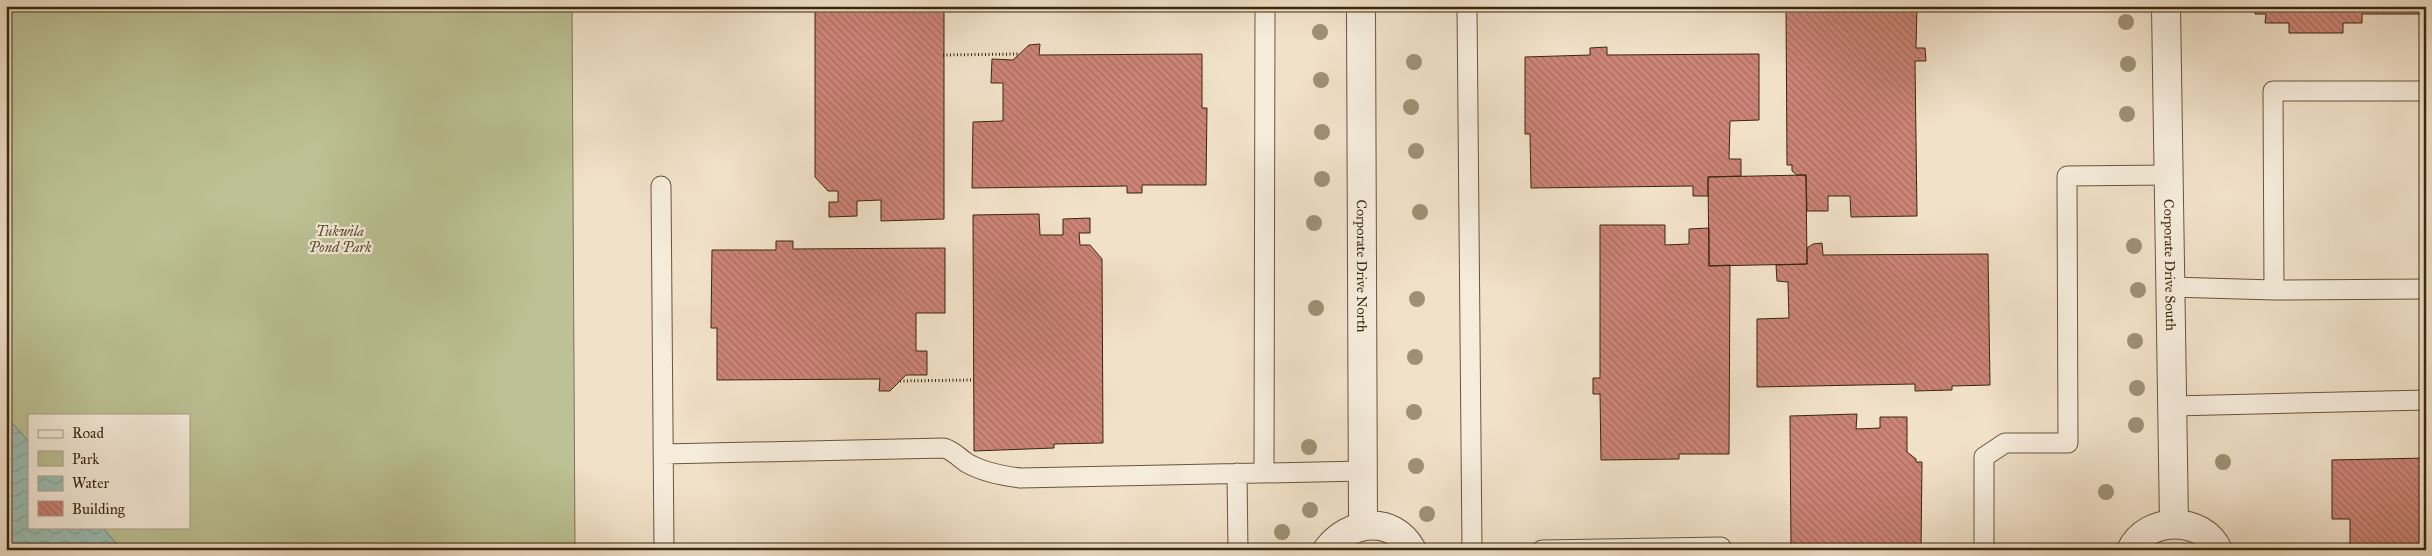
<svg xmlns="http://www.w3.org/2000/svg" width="2432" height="556" font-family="'IM FELL Great Primer',serif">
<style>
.green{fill:#bcc295;stroke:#7b7450;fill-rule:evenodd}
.water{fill:url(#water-waves);stroke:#748271}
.building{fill:url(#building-back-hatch);stroke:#3a270b}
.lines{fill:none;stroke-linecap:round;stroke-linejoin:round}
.lane-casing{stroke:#68563a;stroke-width:21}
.street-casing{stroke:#68563a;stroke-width:30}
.path{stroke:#3a270b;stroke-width:3;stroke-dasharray:1 2.5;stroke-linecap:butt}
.lane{stroke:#f6ecdc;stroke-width:19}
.street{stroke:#f6ecdc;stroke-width:28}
.tree{fill:#9e9074}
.labels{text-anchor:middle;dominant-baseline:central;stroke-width:4.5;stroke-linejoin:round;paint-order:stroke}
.park-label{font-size:14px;font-style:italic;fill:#5a4e2e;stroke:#f6ecdc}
.street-label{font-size:14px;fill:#3a270b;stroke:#f6ecdc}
</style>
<defs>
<pattern id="water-waves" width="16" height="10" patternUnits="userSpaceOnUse" patternTransform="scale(1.25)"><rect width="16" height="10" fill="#9bbeb5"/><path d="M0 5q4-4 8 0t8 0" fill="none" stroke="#86a39a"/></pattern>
<pattern id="building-back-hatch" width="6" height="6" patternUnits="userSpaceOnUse" patternTransform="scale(1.25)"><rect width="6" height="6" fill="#cc8477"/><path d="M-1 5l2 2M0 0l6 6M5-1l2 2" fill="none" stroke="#a76c60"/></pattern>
</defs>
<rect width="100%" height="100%" fill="#f1e1c9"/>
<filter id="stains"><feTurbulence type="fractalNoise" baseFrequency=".004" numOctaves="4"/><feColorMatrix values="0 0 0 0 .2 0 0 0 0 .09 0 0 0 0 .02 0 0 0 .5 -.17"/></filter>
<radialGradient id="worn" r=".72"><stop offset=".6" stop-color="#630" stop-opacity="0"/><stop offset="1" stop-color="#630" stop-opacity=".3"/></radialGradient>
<path class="green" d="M6,6H572L575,550H6ZM29,415H189V527H29Z"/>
<path class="water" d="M6,416L29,442V527H102L122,550H6Z"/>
<path class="building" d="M815,6H944V219L881,221V200L857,201V216L829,217V202H838V191H828L815,177Z
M1786,6H1917L1916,48H1925L1926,61H1915L1917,216L1851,217L1850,196H1828V211H1807L1806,175H1797L1792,171V165H1787Z
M2255,6H2426V14H2362V23H2343V33H2289V23H2265L2266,14H2255Z
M1040,44L1039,55L1202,54V108H1207L1206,185H1142V193H1127V186L972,188L973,122L1003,121V83H991L992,59L1013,60L1029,45Z
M1607,47V55L1759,54V120L1730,121L1729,159H1741V176L1708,177V196H1693V186L1531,188L1530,134H1525V57L1590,55V48Z
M1806,175L1807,264L1709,266L1708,177Z
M1039,214L1040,235H1063V219L1090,218V233H1079L1080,245H1090L1102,259L1103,443L1054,444V448L974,451L973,215Z
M1600,225H1665V245L1689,244V229L1709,228V266L1730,265L1729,454H1679V459L1601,460L1600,394H1593V378H1600Z
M776,241H793V249L945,248V313H916V351H927V375H906L890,391H879L880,379L717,380V328H711L712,250H776Z
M1822,243L1823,255L1988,254L1990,385L1952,386V390L1915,391V384L1757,387V319L1789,318L1788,282L1777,281L1776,265L1807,264V248L1813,244Z
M1857,414L1856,429L1880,428V417H1907V452L1916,459V462H1922L1921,550H1791L1790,416Z
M2426,458V550H2343L2350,543V519H2332V460Z"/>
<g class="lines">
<defs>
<path id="lane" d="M1467,6L1472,550
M661,186L664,550
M2171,287L2274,290L2426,289
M2274,290L2273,91H2426
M2173,406L2426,400
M663,454L944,448C954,451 958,457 967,463C981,471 1004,476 1020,478L1363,471
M1264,472L1265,6
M1237,473L1238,550
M1542,550L1721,547V550
M1984,550V457L2005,443H2068L2067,176L2169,175"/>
<g id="street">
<path id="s1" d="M1361,6L1363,525"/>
<path id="s2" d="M2166,6L2174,523"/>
<path d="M1327,550C1349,521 1392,514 1412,550"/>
<path d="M2131,550C2147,516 2203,516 2218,550"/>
</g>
</defs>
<use href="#lane" class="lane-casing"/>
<use href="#street" class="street-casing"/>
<path class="path" d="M943,55L1018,54
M900,381L974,380"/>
<use href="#lane" class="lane"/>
<use href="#street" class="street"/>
</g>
<g class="tree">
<circle cx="2126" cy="22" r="8"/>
<circle cx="1320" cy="32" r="8"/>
<circle cx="1414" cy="62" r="8"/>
<circle cx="2128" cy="64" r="8"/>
<circle cx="1321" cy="80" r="8"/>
<circle cx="1411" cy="107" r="8"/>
<circle cx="2127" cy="114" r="8"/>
<circle cx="1322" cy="132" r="8"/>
<circle cx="1416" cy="151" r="8"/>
<circle cx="1322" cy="179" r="8"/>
<circle cx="1420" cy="212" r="8"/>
<circle cx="1314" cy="223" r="8"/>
<circle cx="2134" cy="246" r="8"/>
<circle cx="2138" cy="290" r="8"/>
<circle cx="1417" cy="299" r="8"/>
<circle cx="1316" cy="308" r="8"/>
<circle cx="2135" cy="341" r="8"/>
<circle cx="1415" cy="357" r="8"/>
<circle cx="2137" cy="388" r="8"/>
<circle cx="1414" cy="412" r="8"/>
<circle cx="2136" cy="425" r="8"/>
<circle cx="1309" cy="447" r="8"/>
<circle cx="2223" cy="462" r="8"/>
<circle cx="1416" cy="466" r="8"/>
<circle cx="2106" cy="492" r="8"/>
<circle cx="1310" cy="510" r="8"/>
<circle cx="1427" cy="514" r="8"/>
<circle cx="1282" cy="532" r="8"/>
</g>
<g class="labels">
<g class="park-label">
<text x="340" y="231">Tukwila<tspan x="340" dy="16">Pond Park</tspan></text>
</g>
<g class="street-label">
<text stroke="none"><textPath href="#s2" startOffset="259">Corporate Drive South</textPath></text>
<text stroke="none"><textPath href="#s1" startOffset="260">Corporate Drive North</textPath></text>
</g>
</g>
<rect width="2432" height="556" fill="none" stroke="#f1e1c9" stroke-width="25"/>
<rect x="8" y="8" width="2417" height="541" fill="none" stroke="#3a270b" stroke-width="2.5"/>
<rect x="12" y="12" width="2407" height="531" fill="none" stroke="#3a270b"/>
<rect x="28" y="414" width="162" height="115" fill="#f6ecdc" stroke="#ab9d88"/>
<rect x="38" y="430" width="25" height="8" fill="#f6ecdc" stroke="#ab9d88"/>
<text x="72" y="438" font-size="15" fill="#3a270b">Road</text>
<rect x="38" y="451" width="25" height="15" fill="#bcc295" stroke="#ab9d88"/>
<text x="72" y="464" font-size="15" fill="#3a270b">Park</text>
<rect x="38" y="476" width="25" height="15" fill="url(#water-waves)" stroke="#ab9d88"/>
<text x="72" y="488" font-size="15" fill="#3a270b">Water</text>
<rect x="38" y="501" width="25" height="15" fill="url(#building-back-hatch)" stroke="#ab9d88"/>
<text x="72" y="514" font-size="15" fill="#3a270b">Building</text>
<rect width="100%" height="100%" filter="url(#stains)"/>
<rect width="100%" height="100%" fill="url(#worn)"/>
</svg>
